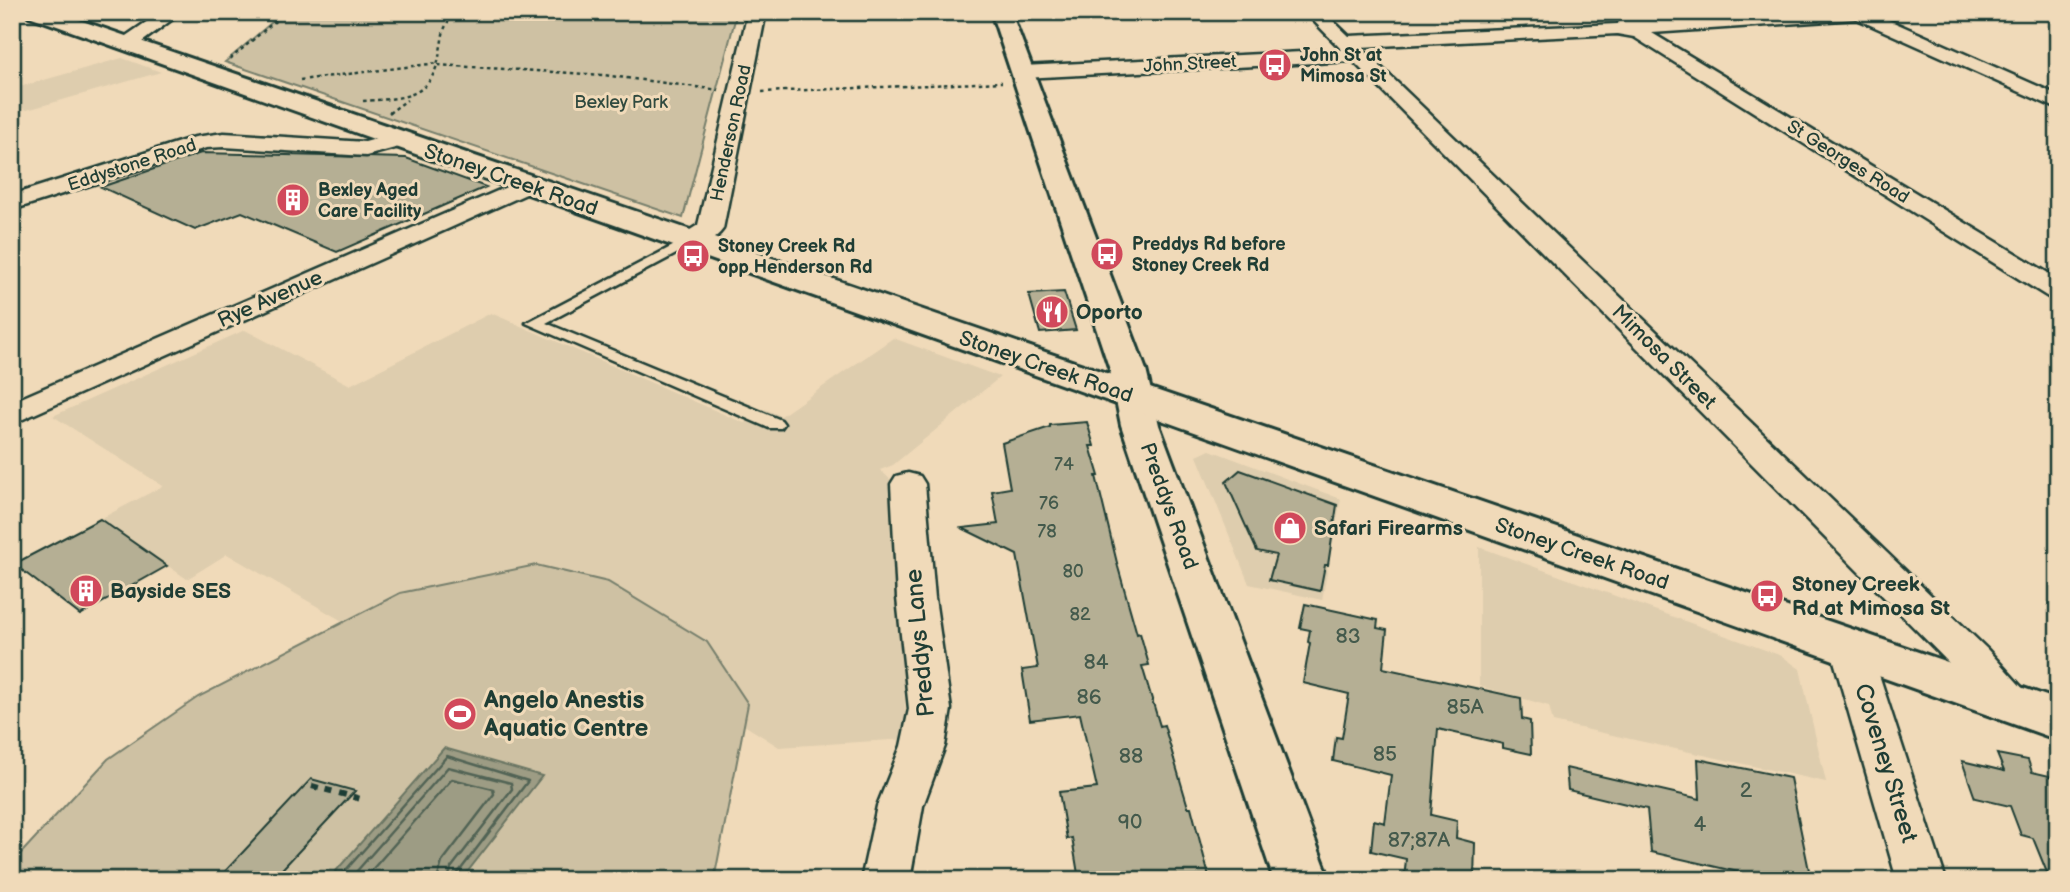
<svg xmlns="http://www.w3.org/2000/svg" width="2070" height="892" font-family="'Balsamiq Sans',sans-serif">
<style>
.built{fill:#decdae}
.green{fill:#cec1a3;stroke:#767f6c;stroke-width:2}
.water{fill:#9d9c84;stroke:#6b7664;stroke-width:2}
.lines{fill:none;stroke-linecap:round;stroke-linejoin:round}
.shore{stroke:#516354;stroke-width:2.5}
.building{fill:#b5af94;stroke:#1f3d34;stroke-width:2}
.service-casing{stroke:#1f3d34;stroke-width:5}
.minor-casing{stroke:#1f3d34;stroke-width:5}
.secondary-casing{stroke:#1f3d34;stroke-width:6}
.primary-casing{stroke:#1f3d34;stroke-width:6}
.path-far1{stroke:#1f3d34;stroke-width:2.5;stroke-dasharray:3.5 3.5;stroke-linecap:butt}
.path{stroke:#1f3d34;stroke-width:6;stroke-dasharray:7 7;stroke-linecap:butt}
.service{fill:#f0dab9;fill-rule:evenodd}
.minor{fill:#f0dab9;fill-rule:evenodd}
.secondary{fill:#f0dab9;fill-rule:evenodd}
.primary{fill:#f0dab9;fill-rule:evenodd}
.labels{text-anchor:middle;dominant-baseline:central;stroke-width:6;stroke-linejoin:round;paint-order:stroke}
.far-poi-label{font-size:18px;font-weight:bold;fill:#1f3d34;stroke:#f0dab9;text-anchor:start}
.far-street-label{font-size:18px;fill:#1f3d34;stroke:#f0dab9}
.far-park-label{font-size:18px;fill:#304a3f;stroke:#f0dab9}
.number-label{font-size:18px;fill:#445a4c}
.street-label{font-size:21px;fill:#1f3d34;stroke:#f0dab9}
.poi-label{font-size:21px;font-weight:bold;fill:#1f3d34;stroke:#f0dab9;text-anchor:start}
.near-number-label{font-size:21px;fill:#445a4c}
.near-street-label{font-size:24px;fill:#1f3d34;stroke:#f0dab9}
.near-poi-label{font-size:24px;font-weight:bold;fill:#1f3d34;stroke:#f0dab9;text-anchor:start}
</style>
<rect width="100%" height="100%" fill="#f0dab9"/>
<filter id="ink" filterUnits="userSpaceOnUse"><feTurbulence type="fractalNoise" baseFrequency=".0143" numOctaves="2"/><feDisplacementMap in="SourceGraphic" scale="14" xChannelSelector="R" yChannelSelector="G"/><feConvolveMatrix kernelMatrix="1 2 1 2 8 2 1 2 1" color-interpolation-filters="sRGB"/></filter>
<g filter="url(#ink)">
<path class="built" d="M122,58L161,72L27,110L12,104V89Z
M491,313L744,423L765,409L781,416L893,338L1000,377L893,465L880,470L892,481L907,739L779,747L744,725L748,704L400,593L344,622L227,554L187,579L100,519L163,486L53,416L245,330L350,385Z
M1210,450L1341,499L1322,600L1249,584L1197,456Z
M1479,547L1782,656L1800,669L1826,782L1553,722L1549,706L1479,686Z"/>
<path class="green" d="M284,12H737L683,218L225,62Z
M536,565L608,582L707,642L748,704L714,880H12V863L108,759L198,697L400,593Z"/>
<path class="water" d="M444,748L542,776L461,880H328Z"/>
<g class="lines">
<path class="shore" d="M337,880L447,756L528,781L458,873L456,880
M349,880L448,767L511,783L512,789L451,868L448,880
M363,880L452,779L493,789L494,794L442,862L437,880"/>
</g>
<path class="building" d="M201,153L406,158L486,187L337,252L242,212L195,230L101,187Z
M1064,292L1076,330L1040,333L1029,294Z
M1087,422L1094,446H1090L1099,476H1096L1118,567L1137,634L1140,633L1149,665L1142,666L1160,726L1164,725L1188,807H1191L1210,880H1079L1072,838L1067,839L1059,792L1097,788L1080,714L1030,720L1022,670L1038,668L1017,555L962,528L998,524L992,491L1010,488L1002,443L1050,427V425Z
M1240,470L1337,505L1328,565H1325L1320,591L1269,580L1276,555L1257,551L1226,482Z
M100,519L167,566L80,615L14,564Z
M1305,604L1378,620L1377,628L1387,630L1383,668L1521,698L1522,719L1530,721L1531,754L1503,748V744L1438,729L1431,815L1457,821L1456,838L1475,843L1474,880H1404L1406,859L1371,851L1374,820L1385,823L1391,775L1333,761L1336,737L1342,738L1349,694L1303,683L1310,643L1308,642L1310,630L1300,628Z
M1997,754L2028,760L2032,772L2058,778V880H2050L2033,838L2021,835L2010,806L1975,798L1962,761L2004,771Z
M1698,759L1790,778L1811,880H1773L1651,852L1647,809L1568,790L1566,768L1700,799Z
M311,779L355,791L272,880H217Z"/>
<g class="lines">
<defs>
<path id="service" d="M688,238L695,242L693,245L546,323L781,420L784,424L781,428H769L526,323Z"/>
<path id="minor" d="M161,12H182L134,48H120L118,44L120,40Z
M748,12H766L723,229C714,242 694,251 679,247L675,242L679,237L698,225Z
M1305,12H1324L1349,36L1618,24L1620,18C1632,15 1653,21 1668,20C1742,15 1815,12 1890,12L1882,17L2058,95V109L1857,19L1652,33L2058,279V299L2048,297L1634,37L1617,34L1360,47L1987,649L2026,692L2032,704L2026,716L2011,720L1996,716L1957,671L1353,61L1023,78L1013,72L1023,66L1342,50Z
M224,133L365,142L398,133L406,135L409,140L406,145L366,156L224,147L206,148L12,210V195L195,137Z
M527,178L535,180L539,185L535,190L12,424V402Z
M908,473L920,476L925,484L935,598L951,709L945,746L923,806L910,880H861L877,806L901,746L909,709L897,598L891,484L896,476Z
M1850,632L1864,636L1870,647L1946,880H1897L1830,647L1836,636Z"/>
<path id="secondary" d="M991,12H1011L1146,370L1159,425L1330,880H1274L1121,425L1110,370Z"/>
<path id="primary" d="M26,12H56L2058,700V740L29,16Z"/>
</defs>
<use href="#service" class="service-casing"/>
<use href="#minor" class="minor-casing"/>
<use href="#secondary" class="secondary-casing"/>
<use href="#primary" class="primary-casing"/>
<path class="path-far1" d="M406,12H429
M230,59L286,12
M438,65L603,75L719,90
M300,80L438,63
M762,92L1002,82
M363,101C405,98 433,99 440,51C444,31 442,27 456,12
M389,113L407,100"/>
<path class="path" d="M312,786L361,799"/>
<use href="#service" class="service"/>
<use href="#minor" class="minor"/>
<use href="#secondary" class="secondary"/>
<use href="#primary" class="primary"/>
</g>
</g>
<defs>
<symbol id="bus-disc" viewBox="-11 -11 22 22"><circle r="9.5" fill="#d1495b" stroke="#f0dab9"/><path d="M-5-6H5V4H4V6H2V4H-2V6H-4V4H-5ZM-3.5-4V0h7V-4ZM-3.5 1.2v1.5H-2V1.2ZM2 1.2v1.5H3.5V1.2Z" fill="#fff"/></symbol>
<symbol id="building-disc" viewBox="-11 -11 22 22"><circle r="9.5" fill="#d1495b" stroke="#f0dab9"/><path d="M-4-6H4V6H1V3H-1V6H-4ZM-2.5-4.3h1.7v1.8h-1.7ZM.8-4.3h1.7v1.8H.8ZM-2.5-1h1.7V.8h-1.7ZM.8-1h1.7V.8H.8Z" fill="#fff"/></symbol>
<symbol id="restaurant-disc" viewBox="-11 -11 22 22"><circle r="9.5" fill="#d1495b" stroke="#f0dab9"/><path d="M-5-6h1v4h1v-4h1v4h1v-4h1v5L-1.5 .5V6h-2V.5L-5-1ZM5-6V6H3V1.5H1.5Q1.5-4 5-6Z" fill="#fff"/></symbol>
<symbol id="shop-disc" viewBox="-11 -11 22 22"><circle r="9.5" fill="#d1495b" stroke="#f0dab9"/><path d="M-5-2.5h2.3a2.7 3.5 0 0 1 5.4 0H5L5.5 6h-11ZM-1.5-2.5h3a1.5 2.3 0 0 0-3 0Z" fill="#fff"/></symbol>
<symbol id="stadium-disc" viewBox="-11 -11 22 22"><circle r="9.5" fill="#d1495b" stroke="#f0dab9"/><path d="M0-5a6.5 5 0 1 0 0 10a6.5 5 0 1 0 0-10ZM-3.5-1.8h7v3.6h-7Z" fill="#fff"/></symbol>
</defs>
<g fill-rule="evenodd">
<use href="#bus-disc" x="1256" y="46" width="38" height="38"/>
<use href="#building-disc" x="274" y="181" width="38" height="38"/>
<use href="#bus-disc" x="1088" y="235" width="38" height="38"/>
<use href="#bus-disc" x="674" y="237" width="38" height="38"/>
<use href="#restaurant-disc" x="1033" y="293" width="38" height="38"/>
<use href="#shop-disc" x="1271" y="509" width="38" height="38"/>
<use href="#building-disc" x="67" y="572" width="38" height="38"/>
<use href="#bus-disc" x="1748" y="577" width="38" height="38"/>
<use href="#stadium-disc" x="441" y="695" width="38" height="38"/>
</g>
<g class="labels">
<g class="far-poi-label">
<text x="1300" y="55">John St at<tspan x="1300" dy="21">Mimosa St</tspan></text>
<text x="318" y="190">Bexley Aged<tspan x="318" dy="21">Care Facility</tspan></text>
<text x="1132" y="244">Preddys Rd before<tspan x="1132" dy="21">Stoney Creek Rd</tspan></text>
<text x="718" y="246">Stoney Creek Rd<tspan x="718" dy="21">opp Henderson Rd</tspan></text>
</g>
<g class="far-street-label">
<text transform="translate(1190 64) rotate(-3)">John Street</text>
<text transform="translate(731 133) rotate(-78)">Henderson Road</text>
<text transform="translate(1848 162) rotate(32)">St Georges Road</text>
<text transform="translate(132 165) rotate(-18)">Eddystone Road</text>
</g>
<g class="far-park-label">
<text x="621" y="102">Bexley Park</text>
</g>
<g class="number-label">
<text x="1064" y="464">74</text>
<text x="1049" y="503">76</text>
<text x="1047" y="531">78</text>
<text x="1073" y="571">80</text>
<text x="1080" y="614">82</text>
</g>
<g class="street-label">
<text transform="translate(511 180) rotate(19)">Stoney Creek Road</text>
<text transform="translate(270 299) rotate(-24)">Rye Avenue</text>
<text transform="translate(1664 357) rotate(45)">Mimosa Street</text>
<text transform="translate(1046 367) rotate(19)">Stoney Creek Road</text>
<text transform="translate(1169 506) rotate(70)">Preddys Road</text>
<text transform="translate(1582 554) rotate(19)">Stoney Creek Road</text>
</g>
<g class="poi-label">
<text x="1076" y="312">Oporto</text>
<text x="1314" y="528">Safari Firearms</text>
<text x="1792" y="584">Stoney Creek<tspan x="1792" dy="24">Rd at Mimosa St</tspan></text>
<text x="110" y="591">Bayside SES</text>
</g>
<g class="near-number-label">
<text x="1348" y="636">83</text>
<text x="1096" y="662">84</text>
<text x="1089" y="697">86</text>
<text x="1465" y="707">85A</text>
<text x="1385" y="754">85</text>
<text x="1131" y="756">88</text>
<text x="1746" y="790">2</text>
<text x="1130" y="822">90</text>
<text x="1700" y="824">4</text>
<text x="1419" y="840">87;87A</text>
</g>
<g class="near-street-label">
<text transform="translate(920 643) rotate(-95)">Preddys Lane</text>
<text transform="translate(1886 763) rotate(73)">Coveney Street</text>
</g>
<g class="near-poi-label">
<text x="484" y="700">Angelo Anestis<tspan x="484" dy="28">Aquatic Centre</tspan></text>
</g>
</g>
<rect width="2070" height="892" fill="none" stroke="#f0dab9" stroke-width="42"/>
<rect x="21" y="21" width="2028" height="850" fill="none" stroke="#1f3d34" stroke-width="2.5" filter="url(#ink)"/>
</svg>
